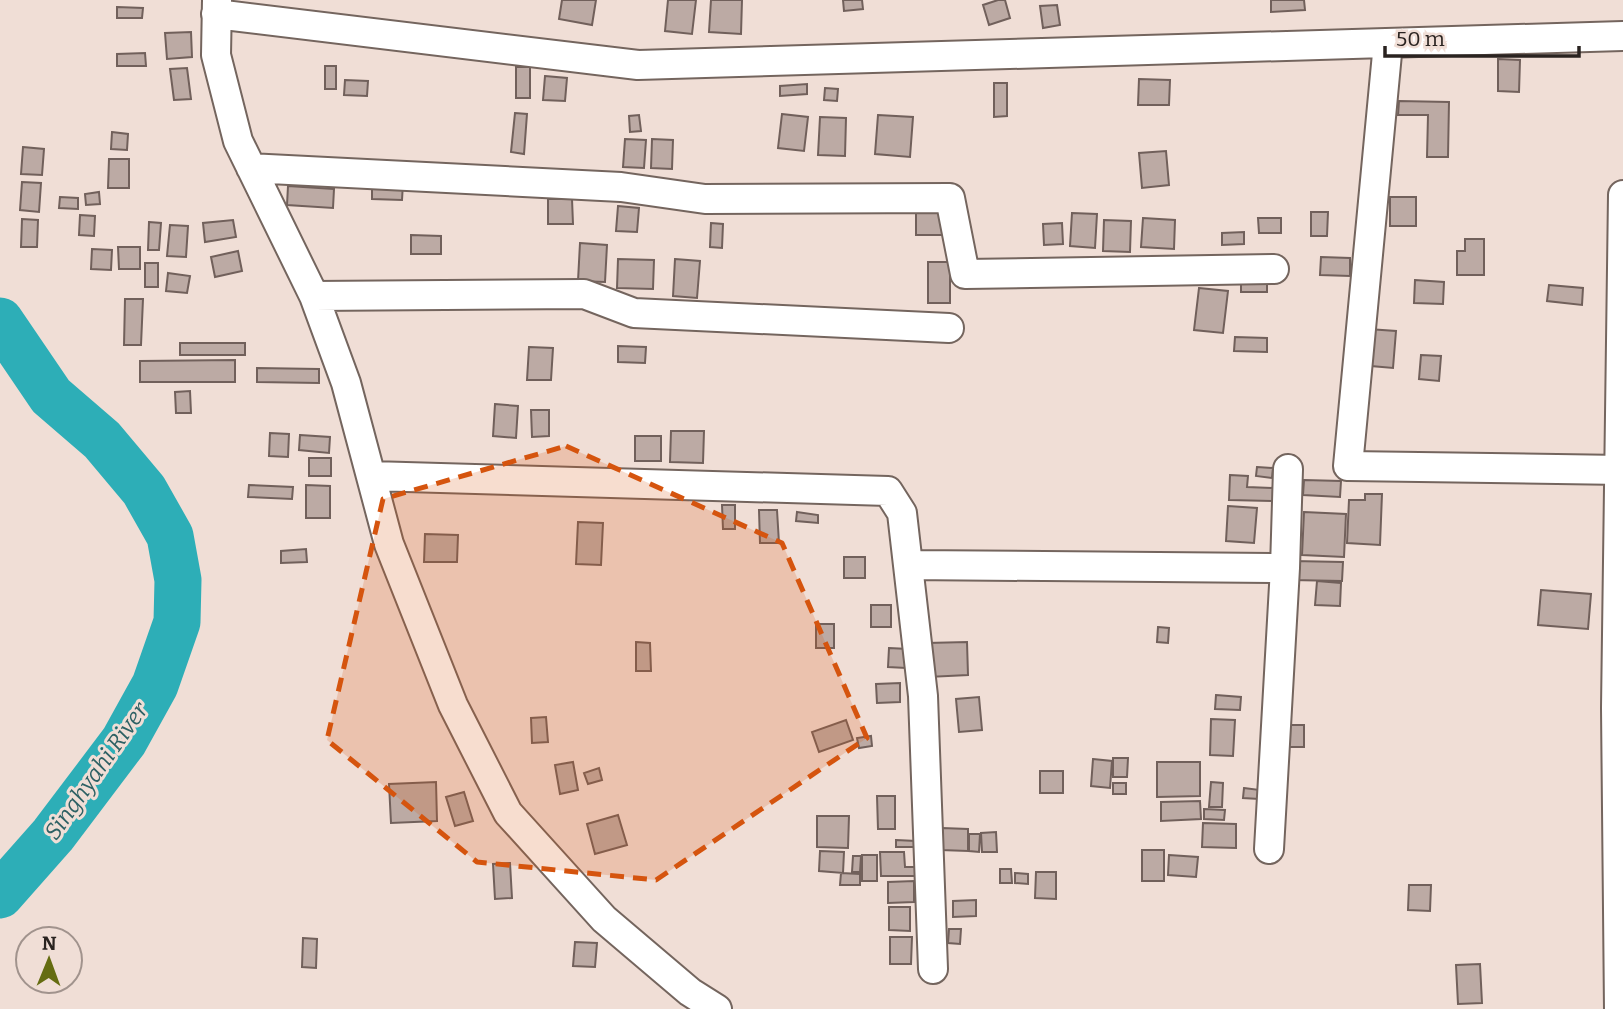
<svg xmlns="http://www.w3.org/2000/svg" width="1623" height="1009" font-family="Bitter,serif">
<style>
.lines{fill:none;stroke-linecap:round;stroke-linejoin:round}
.river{stroke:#2daeb7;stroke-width:47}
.building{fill:#bcaaa4;stroke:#71605b;stroke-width:2}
.street-casing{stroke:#74655e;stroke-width:32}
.street{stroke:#fff;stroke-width:28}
.marked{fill:#d5540e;fill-opacity:0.2;stroke:#d5540e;stroke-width:5;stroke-dasharray:14 9;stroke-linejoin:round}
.labels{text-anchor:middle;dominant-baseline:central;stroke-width:6;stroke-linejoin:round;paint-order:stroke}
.water-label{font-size:23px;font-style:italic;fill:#2e6164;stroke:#f0ded6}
</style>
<rect width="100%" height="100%" fill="#f0ded6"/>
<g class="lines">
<path class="river" d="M0,321L51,396L102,440L144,490L170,536L178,580L177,622L155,685L124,741L53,835L0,895"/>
</g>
<path class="building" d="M562,0H596L592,25L559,19Z
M668,0H696L692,34L665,31Z
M711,0H742L741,34L709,32Z
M843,0H862L863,9L844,11Z
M998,0H1005L1010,18L989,25L983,5Z
M1271,0H1304L1305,10L1271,12Z
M1057,5L1060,25L1043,28L1040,6Z
M117,7L143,8L142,18H117Z
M191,32L192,57L167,59L165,33Z
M145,53L146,66H117V54Z
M1498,59L1520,60L1519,92L1498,91Z
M325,66H336V89H325Z
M516,67H530V98H516Z
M187,68L191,99L174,100L170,69Z
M545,76L567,78L565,101L543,100Z
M1139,79L1170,80L1169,105H1138Z
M345,80L368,81L367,96L344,95Z
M994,83H1007V116L994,117Z
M807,84V94L780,96V86Z
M825,88L838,89L837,101L824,100Z
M1399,101L1449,102L1448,157H1427L1428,115H1398Z
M515,113L527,114L524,154L511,152Z
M782,114L808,117L804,151L778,148Z
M639,115L641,131L630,132L629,116Z
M878,115L913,117L910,157L875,154Z
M820,117L846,118L845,156L818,155Z
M112,132L128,134L127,150L111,149Z
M625,139L646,140L644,168L623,167Z
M652,139L673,140L672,169L651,168Z
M23,147L44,149L42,175L21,174Z
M1166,151L1169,185L1142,188L1139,153Z
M109,159H129V188H108Z
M22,182L41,183L39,212L20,210Z
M372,183H403L402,200L372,199Z
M288,186L334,189L333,208L287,205Z
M99,192L100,204L86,205L85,194Z
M60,197L78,198V209L59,208Z
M1390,197H1416V226H1390Z
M548,199H572L573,224H548Z
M618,206L639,208L637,232L616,231Z
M916,212H942V235H916Z
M1311,212H1328L1327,236H1311Z
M1072,213L1097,214L1095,248L1070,246Z
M80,215L95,216L94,236L79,235Z
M1143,218L1175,220L1174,249L1141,247Z
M1258,218H1281V233H1259Z
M22,219L38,220L37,247H21Z
M233,220L236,237L205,242L203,223Z
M1104,220L1131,221L1130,252L1103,251Z
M149,222L161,223L159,250H148Z
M711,223L723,224L722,248L710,247Z
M1062,223L1063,244L1044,245L1043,224Z
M170,225L188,226L186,257L167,256Z
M1244,232V244L1222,245V233Z
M411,235L441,236V254H411Z
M1465,239H1484V275H1457V251H1465Z
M580,243L607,245L605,282L578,281Z
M118,247H140V269H119Z
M92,249L112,250L111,270L91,269Z
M238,251L242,271L215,277L211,257Z
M1321,257L1350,258V276L1320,275Z
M618,259L654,260L653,289L617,288Z
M675,259L700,261L697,298L673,296Z
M928,262H950V303H928Z
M145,263H158V287H145Z
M168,273L190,276L187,293L166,291Z
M1415,280L1444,282L1443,304L1414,303Z
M1241,282H1267V292H1241Z
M1549,285L1583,288L1582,305L1547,301Z
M1199,288L1228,291L1223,333L1194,330Z
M125,299H143L141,345H124Z
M1368,329L1396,331L1393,368L1371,366Z
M1235,337L1267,338V352L1234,351Z
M180,343H245V355H180Z
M618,346L646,347L645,363L618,362Z
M529,347L553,348L551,380H527Z
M1421,355L1441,356L1439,381L1419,379Z
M235,360V382H140V361Z
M257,368L319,369V383L257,382Z
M190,391L191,413H176L175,392Z
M495,404L518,406L516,438L493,436Z
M531,410H549V436L532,437Z
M671,431H704L703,463L670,462Z
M270,433L289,434L288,457L269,456Z
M300,435L330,437L329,453L299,450Z
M635,436H661V461H635Z
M309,458H331V476H309Z
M1257,467L1273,468L1272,478L1256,476Z
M1230,475L1248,476L1247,487L1274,488V501L1229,500Z
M1304,480L1341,481L1340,497L1303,495Z
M249,485L293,487L292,499L248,497Z
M306,485L330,486V518H306Z
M1365,494H1382L1380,545L1347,543L1349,500H1365Z
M722,505H735V529H723Z
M1228,506L1257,508L1254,543L1226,541Z
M759,510H777L779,543H760Z
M797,512L818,515V523L796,521Z
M1304,512L1346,514L1344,557L1302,555Z
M578,522L603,523L601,565L576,564Z
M425,534L458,535L457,562H424Z
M306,549L307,562L281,563V551Z
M844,557H865V578H844Z
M1293,561L1343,562L1342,581L1292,580Z
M1317,581L1341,583L1340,606L1315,605Z
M1541,590L1591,594L1588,629L1538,625Z
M871,605H891V627H871Z
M816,624H834V648H816Z
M1158,627L1169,628L1168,643L1157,642Z
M636,642L650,643L651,671H636Z
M967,642L968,675L928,677L927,643Z
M889,648L908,649L906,668L888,667Z
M900,683V702L877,703L876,684Z
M1216,695L1241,697L1240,710L1215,709Z
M979,697L982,730L959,732L956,699Z
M546,717L548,742L532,743L531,718Z
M1211,719L1235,720L1233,756L1210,755Z
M846,720L853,740L819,752L812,732Z
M1287,725H1304V747H1286Z
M871,736L872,746L859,748L857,738Z
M1113,758H1128L1127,777H1113Z
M1093,759L1112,761L1110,788L1091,786Z
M573,762L578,790L560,794L555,765Z
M1157,762H1200V796L1157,797Z
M599,768L602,780L588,784L584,773Z
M1040,771H1063V793H1040Z
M436,782L437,821L391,823L389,784Z
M1211,782L1223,783L1222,807H1209Z
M1113,783H1126V794H1113Z
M1244,788L1260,790L1259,799L1243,798Z
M464,792L473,821L455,826L446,797Z
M877,796H895V829H878Z
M1200,801L1201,819L1161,821V802Z
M1204,809L1225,810L1224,820L1204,819Z
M618,815L627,845L595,854L587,824Z
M817,816H849L848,848L817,847Z
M1203,823L1236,824V848L1202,847Z
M942,828L968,829V851L941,850Z
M996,832L997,852H982L981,833Z
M969,834H980L979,852L969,851Z
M896,840L916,841V847H896Z
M1142,850H1164V881H1142Z
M820,851L844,852L843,873L819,871Z
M880,852H904L905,867H918V876H881Z
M862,855H877V881H862Z
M1169,855L1198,857L1196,877L1168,875Z
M853,856H861L860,872H852Z
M510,863L512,898L495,899L493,864Z
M1000,869H1011L1012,883H1000Z
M1036,872H1056V899L1035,898Z
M841,873L860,874V885H840Z
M1015,873L1028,874V884L1015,883Z
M914,881V902L888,903V882Z
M1409,885H1431L1430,911L1408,910Z
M976,900V916L953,917V901Z
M889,907H910V931L889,930Z
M949,929H961L960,944L948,943Z
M890,937H912L911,964H890Z
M303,938L317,939L316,968L302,967Z
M575,942L597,943L595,967L573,966Z
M1480,964L1482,1003L1458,1004L1456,965Z"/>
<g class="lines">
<defs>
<path id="street" d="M217,0L216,55L238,141L314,296L346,383L389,544L453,705L508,813L604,919L690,992L717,1009
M216,14L638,65L1623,36
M1388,43L1348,466L1623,470
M251,168L621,187L705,199L950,198L965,274L1274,269
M314,296L584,294L634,313L949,328
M371,476L888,491L902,513L923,696L933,969
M908,565L1285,568
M1269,849L1285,568L1288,469
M1619,1009L1616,708L1623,195"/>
</defs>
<use href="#street" class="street-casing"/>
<use href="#street" class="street"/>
</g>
<path class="marked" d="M566,446L782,543L867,738L656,880L477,862L327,740L383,499Z"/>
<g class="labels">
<g class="water-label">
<text transform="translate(96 771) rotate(-55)">Singhyahi River</text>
</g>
</g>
<g transform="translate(49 960) rotate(1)"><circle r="33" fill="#f0ded6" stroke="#a1938d" stroke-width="2"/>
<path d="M0-5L12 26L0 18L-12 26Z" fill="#656c11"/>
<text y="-10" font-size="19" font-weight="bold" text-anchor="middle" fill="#2a2320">N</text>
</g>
<path d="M1385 46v10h194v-10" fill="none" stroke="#2a2320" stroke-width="3.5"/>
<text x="1396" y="46" font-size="21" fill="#2a2320" stroke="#f0ded6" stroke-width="5" paint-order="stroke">50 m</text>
</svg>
